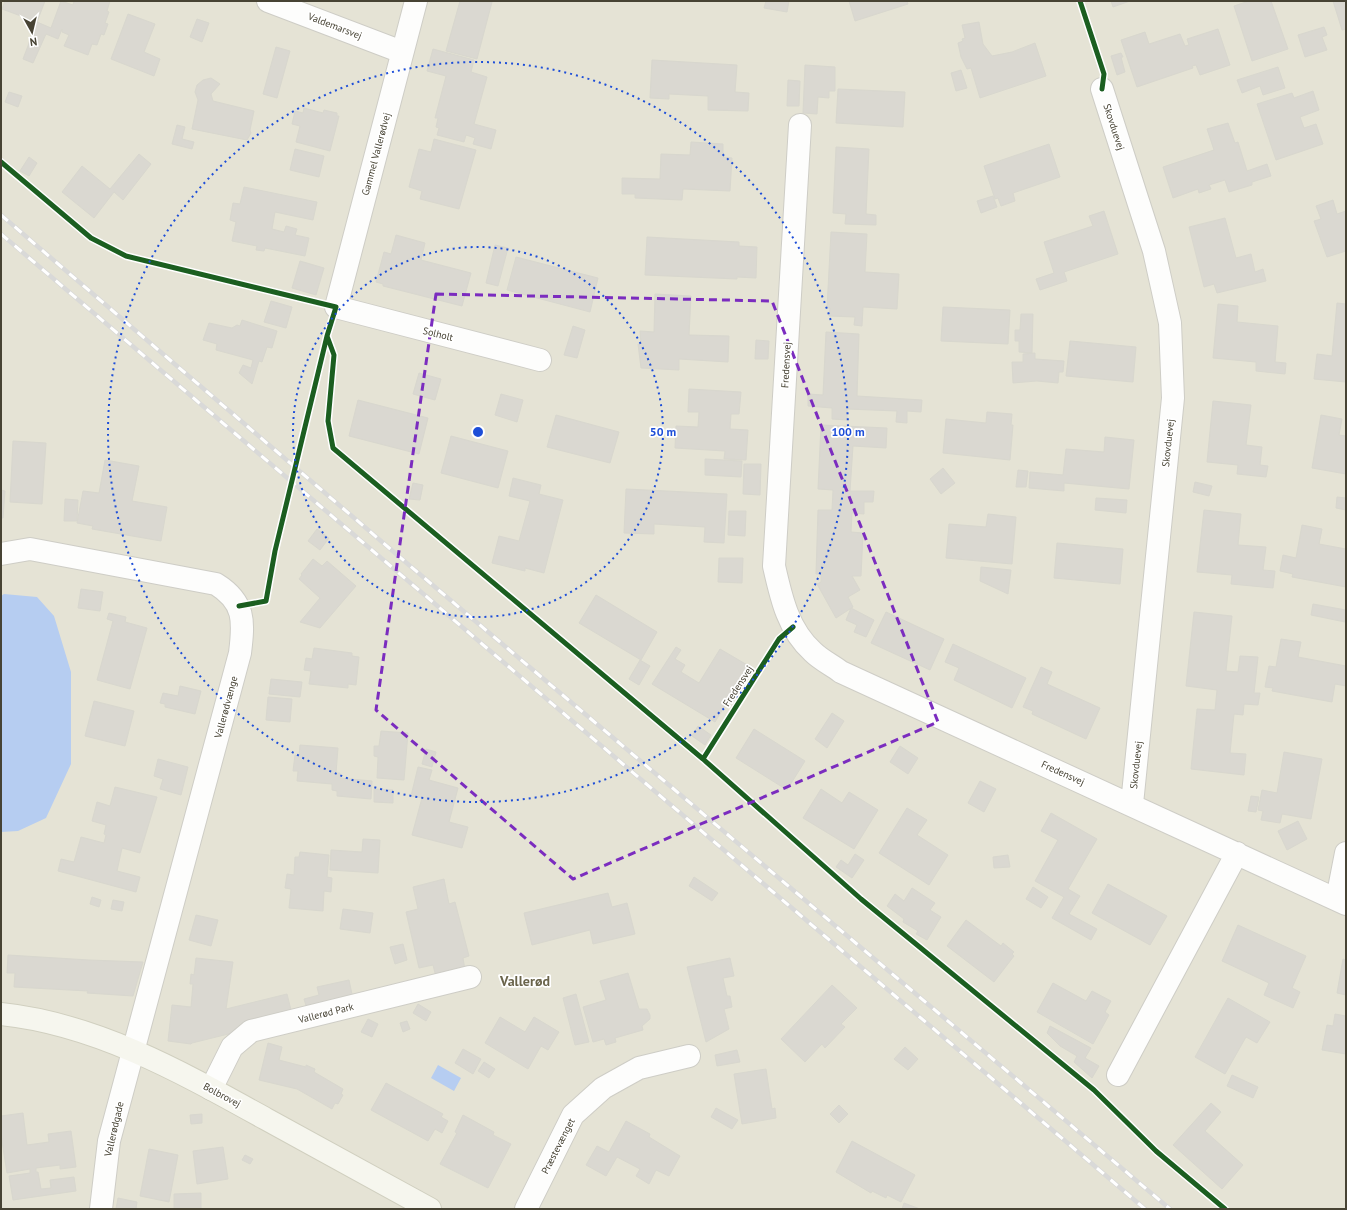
<svg xmlns="http://www.w3.org/2000/svg" width="1347" height="1210" font-family="'PT Sans',sans-serif">
<style>
.residential{fill:#e5e3d5}
.water{fill:#b6cdf1}
.building{fill:#dad8d1;stroke:#d8d7ce}
.lines{fill:none;stroke-linecap:round;stroke-linejoin:round}
.street-casing{stroke:#cecdc6;stroke-width:24}
.secondary-casing{stroke:#d0cfbf;stroke-width:24}
.street{stroke:#fdfdfc;stroke-width:22}
.secondary{stroke:#f6f6ee;stroke-width:22}
.rail-casing{stroke:#d9d9d8;stroke-width:4.5}
.rail{stroke:#fff;stroke-width:3;stroke-dasharray:9;stroke-linecap:butt}
.cycleway-casing{stroke:#fff;stroke-width:8}
.cycleway{stroke:#1b5e20;stroke-width:5}
.marked{fill:none;stroke:#7b2cbf;stroke-width:3;stroke-dasharray:8 5;stroke-linejoin:round}
.ring{fill:none;stroke:#1d4ed8;stroke-width:2;stroke-dasharray:2 4}
.labels{text-anchor:middle;dominant-baseline:central;stroke-width:3.5;stroke-linejoin:round;paint-order:stroke}
.street-label{font-size:10px;fill:#474334;stroke:#fff}
.district-label{font-size:14px;font-weight:bold;fill:#6a644b;stroke:#fff}
.centre{fill:#1d4ed8;stroke:#fff;stroke-width:2}
.ring-label{font-size:12px;text-anchor:middle;font-weight:bold;fill:#1d4ed8;stroke:#fff;stroke-width:3.5;stroke-linejoin:round;paint-order:stroke}
</style>
<rect width="100%" height="100%" fill="#f0efe8"/>
<path class="residential" d="M1,1H1346V1209H1Z"/>
<path class="water" d="M4,594L37,597L54,616L71,672V764L46,818L18,831L1,832V596Z
M438,1065L461,1078L454,1091L431,1078Z"/>
<path class="building" d="M5,1H45L37,22L2,9Z
M61,1L73,5L74,1H110L107,11L109,12L105,23L108,24L104,35L101,34L97,45L92,44L88,55L64,46L69,35L62,32V29L58,39L46,34L33,63L23,59L37,22L51,28Z
M460,1L492,2L477,59L446,51Z
M766,1H789L787,12L764,8Z
M849,1H907L908,4L855,21Z
M1111,1H1130L1113,7Z
M1249,1H1271L1288,49L1252,61L1234,6Z
M1333,1H1346V29L1342,30Z
M128,14L155,24L144,52L160,59L154,76L111,59Z
M197,19L209,23L202,42L190,37Z
M979,22L983,44L992,56L1012,52L1035,43L1046,76L980,98L971,68L967,69L961,57L958,43L963,41L962,39L965,38L962,25Z
M1324,27L1327,35L1322,37L1327,50L1305,57L1298,35Z
M1218,29L1230,65L1200,75L1196,65L1192,66L1193,68L1137,87L1121,40L1145,32L1149,44L1180,34L1185,46L1189,45L1187,39Z
M276,47L290,51L277,98L263,94Z
M433,49L474,60L471,72L487,77L474,124L496,130L491,149L473,144L475,138L466,135L464,142L437,135L439,128L436,127L438,118H435L446,76L427,71Z
M1121,53L1123,57H1121L1125,72L1117,75L1111,56Z
M652,60L737,65L735,92L749,93L748,111L708,110V96L669,94V99L650,98Z
M805,65L835,67V91H829V98L818,97L817,114L803,113Z
M1278,67L1285,88L1263,95L1260,86L1242,93L1237,80Z
M961,70L967,88L956,91L951,73Z
M211,78L220,84L211,94L213,101L254,111L250,130L251,133L247,140L192,129L198,100L195,92L197,85L203,80Z
M788,80L800,81L799,106H787Z
M838,89L905,92L903,127L836,123Z
M1313,91L1319,110L1300,117L1304,128L1316,124L1323,144L1276,160L1257,104L1292,93L1294,98Z
M9,92L22,96L18,107L5,102Z
M304,108L323,113L324,110L337,113V116H339L330,151L296,142L300,126L292,124L295,111L303,113Z
M1228,123L1235,143L1238,142L1247,171L1267,164L1271,176L1252,182V185L1229,192L1225,180L1209,185L1211,189L1199,193L1198,189L1173,198L1163,167L1214,150L1207,129Z
M177,125L185,127L182,139L194,142L192,149L172,144Z
M434,139L476,150L459,209L420,199L422,191L409,187L419,149L431,152Z
M691,142L723,144V157L732,158L730,191L683,189L682,200L635,198V194H622V178L660,179L661,154L690,155Z
M1049,144L1060,177L1013,193L1015,201L1001,206L998,198L995,199L984,166Z
M836,147L869,149L866,214L876,215V225L845,224L846,214L833,213Z
M295,149L324,156L319,177L290,170Z
M139,154L151,164L123,200L114,192L94,218L62,192L82,166L110,189Z
M29,157L37,163L29,176L20,171Z
M244,187L317,202L313,220L275,212L272,229L284,232L286,226L297,229L295,235L309,238L305,256L265,248L264,251L256,250L257,246L232,241L236,222L230,220L233,203L240,204Z
M993,196L997,207L981,213L977,201Z
M1333,200L1337,214L1346,211V251L1327,257L1314,221L1321,219L1316,206Z
M1104,211L1118,254L1064,272L1067,281L1040,290L1036,279L1054,273L1044,242L1093,226L1089,216Z
M1225,218L1236,258L1251,254L1255,272L1263,269L1266,281L1217,293L1214,284L1204,287L1189,227Z
M831,232L867,234L865,272L899,274L897,309L863,307L862,326L854,325L855,317L829,316L830,308H827Z
M396,235L425,243L421,260L471,273L462,306L383,286V284L376,282L384,252L391,254Z
M647,237L739,242V246L757,247L756,278L737,277V279L645,275Z
M495,245L508,248L498,286L486,283Z
M516,257L598,278L590,312L507,290Z
M300,261L324,268L316,295L292,288Z
M655,294L691,296L689,335L729,336L728,362L679,359V370L641,368L638,344H641L640,331L654,332Z
M271,301L292,307L286,328L264,322Z
M1337,303L1346,304V382L1314,379L1317,354L1332,356Z
M1218,304L1238,306L1237,322L1278,326L1275,362L1286,363L1285,374L1256,371V362L1213,358Z
M943,307L1010,310L1008,344L941,341Z
M1021,314H1033L1032,353L1019,352V341H1015V330H1020Z
M242,320L277,331L272,348L267,347L262,362L259,361L252,384L239,373L243,365L251,368L253,360L216,350L217,344L203,340L209,323L232,328L237,325L240,326Z
M573,326L585,330L577,358L564,355Z
M826,332L859,334L857,396L922,400L921,412L907,411V423L896,422L897,411L847,409V420L832,419V408L808,406V394L823,395Z
M756,340L769,341L768,359H755Z
M1070,341L1136,347L1133,382L1066,376Z
M1035,353V359L1064,361L1063,372H1059L1058,383L1037,381L1013,383L1012,362H1023V354Z
M419,373L441,379L435,400L413,394Z
M689,389L741,392L739,414H731L730,429L748,430L746,460L724,459L725,451L675,448L676,426L698,427L699,412H688Z
M501,394L523,400L517,422L495,415Z
M358,400L428,418L419,454L349,436Z
M1213,401L1251,405L1246,445L1262,447L1260,465L1268,466L1266,477L1237,474L1238,465L1207,462Z
M987,412L1012,414L1011,425H1013L1010,460L943,453L946,419L986,423Z
M556,415L619,432L610,463L547,447Z
M1321,415L1342,419L1339,435L1346,436V474L1312,468Z
M821,425L887,428L886,448L853,446L850,491H874L873,502H864V514L852,513L851,532L863,533L861,576H852L860,590L848,597L853,607L836,618L817,584L821,582V574H816L818,510H832L833,490L818,489Z
M451,436L508,451L498,488L441,473Z
M1105,437L1134,440L1129,489L1064,483V491L1029,488L1030,472L1063,475L1066,449L1104,452Z
M13,441L46,443L42,504L10,502Z
M705,459L742,461L741,477L705,475Z
M105,460L139,466L132,501L167,507L161,541L92,529L93,526L77,523L83,491L99,493Z
M744,464H761L760,495L743,494Z
M943,468L955,483L941,494L930,479Z
M1018,470L1028,471L1026,487H1016Z
M513,478L541,485L539,494L563,500L544,573L525,568V571L492,563L499,536L519,541L530,501L509,496Z
M1195,482L1212,486L1209,496L1193,492Z
M413,483L423,485L420,500L409,499Z
M626,489L727,494L724,543L704,542L705,527L654,524V534L624,533Z
M1,490L5,491L3,518H1Z
M1337,497L1346,498V510L1336,508Z
M1096,498L1127,500L1126,513L1095,510Z
M65,499L78,500L77,521H64Z
M1204,510L1241,514L1238,545L1266,547L1263,570L1275,571L1273,588L1231,584L1232,575L1197,572Z
M729,511H746L745,536L728,535Z
M988,514L1016,517L1012,564L946,558L949,524L986,527Z
M1302,525L1322,529L1319,544L1346,549V587L1292,577L1293,574L1280,571L1283,555L1296,558Z
M317,529L329,538L320,550L308,541Z
M1057,543L1123,549L1120,584L1054,578Z
M719,558H743L742,583L718,582Z
M313,559L322,566L327,561L356,586L320,628L300,622L320,598L299,579L302,575L301,574Z
M981,567L1011,570L1008,594L980,581Z
M81,589L103,592L100,611L78,608Z
M596,595L657,632L641,660L579,623Z
M1313,604L1346,610L1345,622L1311,615Z
M851,608L874,620L866,637L854,632L857,625L846,620Z
M886,612L944,639L930,670L871,643Z
M1194,612L1232,616L1226,671L1238,672L1240,656L1258,657L1254,693H1260L1258,705L1244,704L1243,715L1234,714L1230,753L1246,754L1244,775L1191,769L1197,709L1215,710L1217,690L1186,686Z
M109,613L126,617L125,622L147,628L130,689L97,680L113,621L107,619Z
M1281,639L1301,642L1298,657L1346,666V686L1335,684L1332,702L1272,691L1273,688L1265,687L1269,666L1276,667Z
M953,644L1026,678L1012,708L954,680L959,668L945,662Z
M676,647L681,650L675,659L685,665L681,672L699,683L720,649L749,666L715,722L652,684Z
M314,648L352,653V656L359,657L356,685L348,684V688L309,684L311,671L304,670L306,658L312,659Z
M640,660L650,666L639,685L629,679Z
M1041,667L1052,672L1047,684L1100,708L1086,739L1032,714L1033,711L1023,707Z
M271,679L302,682L300,697L269,694Z
M180,686L201,691L195,714L165,707V704L160,703L163,693L178,696Z
M268,697L292,699L290,722L266,720Z
M94,701L134,711L125,746L85,736Z
M832,713L844,721L827,748L815,739Z
M698,726L711,735L705,745L692,736Z
M754,729L805,761L787,790L736,758Z
M381,731L408,733L404,780L377,778L378,757L374,756V746H379Z
M300,745L338,748L336,773H340V778L372,781L371,799L337,796V791L332,790V784L297,781L298,771H293L295,755L299,756Z
M900,746L918,758L908,774L890,762Z
M426,749L436,752L432,767L422,764Z
M1284,752L1322,759L1311,819L1282,814L1280,823L1261,820L1263,811L1258,810L1262,790L1277,793Z
M158,759L188,767L181,795L160,789L163,779L154,776Z
M418,767L432,770L429,780L458,788L449,822L468,827L462,848L412,835L422,798L411,796Z
M980,781L996,789L984,812L968,803Z
M115,787L157,797L140,853L122,848L117,871L140,877L136,892L58,871L61,859L74,862L81,837L104,843L106,835L104,834L106,825L92,821L97,802L110,806Z
M374,789L393,790V803L374,802Z
M821,789L842,803L849,792L878,810L854,849L803,818Z
M1251,796L1259,797L1256,812L1248,811Z
M907,808L927,820L917,835L948,855L929,885L879,853Z
M1051,813L1097,839L1068,889L1080,896L1069,914L1097,929L1091,940L1052,918L1064,897L1035,881L1058,840L1041,831Z
M1298,821L1307,839L1287,850L1278,831Z
M363,839L380,840L378,873L330,870L331,850L362,852Z
M300,852L329,855L327,877L332,878L331,892L324,891L323,911L289,908L291,889L285,888L287,874L294,875L295,857H299Z
M855,854L864,860L852,878L836,867L841,860L848,865Z
M1008,855L1010,867L994,868L993,857Z
M694,877L718,893L712,901L689,886Z
M444,879L449,904L455,902L469,956L463,958L465,970L436,977L433,965L419,968L406,912L418,909L413,887Z
M1108,884L1167,916L1150,945L1092,913Z
M1033,887L1048,897L1041,908L1026,899Z
M912,888L935,903L930,910L941,917L927,940L916,934L918,931L903,922L904,919L887,906L895,894L904,901Z
M608,893L612,907L627,903L635,934L593,944L590,930L532,945L524,913Z
M92,897L101,900L99,907L90,904Z
M113,900L124,902L122,911L111,909Z
M343,909L373,913L370,933L340,929Z
M196,915L218,920L211,946L189,940Z
M966,920L1001,946L1003,943L1014,952L1012,954L1014,956L994,982L947,946Z
M1238,925L1306,956L1292,988L1300,992L1293,1008L1264,995L1269,983L1222,961Z
M403,944L407,960L395,964L390,947Z
M8,955L89,960L143,962L133,996L87,993L88,991L14,987L15,973H7Z
M196,958L233,962L226,1009L287,994L293,1018L192,1043L191,1044L168,1041L172,1005L191,1007L193,984H190L191,974L194,975Z
M730,958L734,976L723,978L727,996H730L732,1007L724,1009L729,1029L706,1042L687,967Z
M1343,959L1346,960V995L1337,993Z
M628,973L639,1009H647L650,1015V1019L642,1026L643,1030L615,1038L616,1042L606,1045L604,1039L593,1042L583,1007L606,1000L600,981Z
M349,980L353,999L307,1009L304,999L319,995L317,987Z
M1053,983L1086,1001L1092,991L1111,1001L1105,1012L1109,1015L1093,1044L1037,1012Z
M832,985L857,1008L841,1024L845,1027L825,1048L822,1044L805,1062L781,1039Z
M576,994L589,1042L575,1045L563,998Z
M1228,998L1270,1022L1257,1043L1246,1037L1225,1074L1195,1057Z
M418,1004L431,1012L426,1021L413,1013Z
M1335,1014L1346,1016V1054L1322,1050L1327,1025L1333,1026Z
M500,1017L525,1032L534,1017L559,1032L548,1050L541,1046L528,1069L485,1043Z
M368,1019L378,1024L372,1037L361,1032Z
M407,1021L410,1029L403,1032L400,1023Z
M1050,1026L1091,1048L1085,1058L1099,1066L1092,1078L1074,1062L1077,1056L1060,1046L1047,1033Z
M268,1043L282,1047L279,1060L306,1067V1065L315,1069L314,1072L343,1089L341,1094L343,1095L338,1104L335,1103L332,1109L297,1089L259,1080Z
M905,1047L918,1059L908,1070L894,1059Z
M463,1049L481,1059L473,1074L455,1063Z
M737,1050L740,1062L717,1066L715,1055Z
M484,1062L495,1069L489,1078L478,1071Z
M766,1069L772,1109L775,1108L776,1118L742,1124L734,1074Z
M1232,1075L1258,1087L1253,1098L1227,1086Z
M386,1083L443,1114L441,1117L448,1121L442,1133L435,1129L428,1141L371,1110Z
M1211,1103L1221,1112L1205,1131L1243,1165L1222,1189L1173,1145Z
M839,1105L848,1114L839,1123L830,1114Z
M716,1108L738,1120L732,1129L711,1117Z
M23,1113L27,1145L49,1142L48,1134L71,1131L76,1167L60,1169V1165L36,1168V1172H38L41,1189L51,1188L50,1180L74,1177L76,1191L13,1200L9,1176L30,1173V1169L7,1173L1,1135V1116Z
M202,1114V1123L191,1124L190,1115Z
M463,1115L494,1132L493,1135L511,1144L488,1188L440,1164L457,1133L455,1132Z
M626,1121L650,1134L649,1137L680,1156L669,1176L656,1170L649,1184L636,1176L640,1169L617,1157L606,1176L586,1165L597,1146L609,1152Z
M852,1141L915,1175L901,1202L887,1195L886,1198L872,1191L871,1193L836,1172Z
M223,1147L228,1179L197,1184L193,1151Z
M149,1149L178,1155L169,1202L140,1196Z
M245,1155L253,1159L250,1164L242,1160Z
M201,1193V1209H174V1194Z
M118,1198L137,1202L136,1209H116Z
M904,1203L920,1209H902Z"/>
<g class="lines">
<defs>
<path id="street" d="M268,1L402,52
M416,1L336,307L540,360
M1102,89L1154,251L1170,323L1173,398L1132,804
M800,125L774,566C781,597 788,630 813,652C821,660 832,665 841,672L1346,904
M1,554L30,549L216,584C245,602 244,621 240,653L109,1141L101,1209
M1337,899L1346,853
M1118,1075L1237,853
M211,1089L232,1047L251,1031L470,977
M526,1209L573,1115L603,1088L639,1068L689,1056"/>
<path id="secondary" d="M1,1014C97,1024 183,1073 266,1119C320,1149 375,1179 430,1209"/>
</defs>
<use href="#street" class="street-casing"/>
<use href="#secondary" class="secondary-casing"/>
<use href="#street" class="street"/>
<use href="#secondary" class="secondary"/>
<defs>
<path id="rail" d="M1,215L409,565L1170,1209
M1,234L1145,1209"/>
</defs>
<use href="#rail" class="rail-casing"/>
<use href="#rail" class="rail"/>
<defs>
<path id="cycleway" d="M1080,1L1104,74L1102,89
M1,162L91,238L126,256L336,307L327,336L334,355L328,421L333,448L703,759L861,899L1094,1090L1156,1151L1225,1209
M239,606L266,601L275,551L327,336
M703,759L779,639L793,627"/>
</defs>
<use href="#cycleway" class="cycleway-casing"/>
<use href="#cycleway" class="cycleway"/>
</g>
<path class="marked" d="M436,294L772,301L938,722L573,879L376,710Z"/>
<g class="ring">
<circle cx="478" cy="432" r="185"/>
<circle cx="478" cy="432" r="370"/>
</g>
<g class="labels">
<g class="street-label">
<text transform="translate(335 26) rotate(21)">Valdemarsvej</text>
<text transform="translate(1114 127) rotate(72)">Skovduevej</text>
<text transform="translate(376 154) rotate(-75)">Gammel Vallerødvej</text>
<text transform="translate(438 334) rotate(14)">Solholt</text>
<text transform="translate(786 365) rotate(-87)">Fredensvej</text>
<text transform="translate(1168 443) rotate(-84)">Skovduevej</text>
<text transform="translate(738 686) rotate(-57)">Fredensvej</text>
<text transform="translate(226 707) rotate(-75)">Vallerødvænge</text>
<text transform="translate(1136 765) rotate(-84)">Skovduevej</text>
<text transform="translate(1063 773) rotate(24)">Fredensvej</text>
<text transform="translate(326 1013) rotate(-14)">Vallerød Park</text>
<text transform="translate(222 1095) rotate(28)">Bolbrovej</text>
<text transform="translate(114 1129) rotate(-77)">Vallerødgade</text>
<text transform="translate(558 1146) rotate(-63)">Præstevænget</text>
</g>
<g class="district-label">
<text x="525" y="981">Vallerød</text>
</g>
</g>
<circle cx="478" cy="432" r="6" class="centre"/>
<g class="ring-label">
<text x="663" y="436">50 m</text>
<text x="848" y="436">100 m</text>
</g>
<rect width="1347" height="1210" fill="none" stroke="#474334" stroke-width="4"/>
<g transform="translate(32 32) rotate(172)" stroke="#ffffff" stroke-width="3" paint-order="stroke">
<path d="M0-3L7 15L0 10L-7 15Z" fill="#474334"/>
<text y="-6" font-size="11" font-weight="bold" text-anchor="middle" fill="#474334">N</text>
</g>
</svg>
